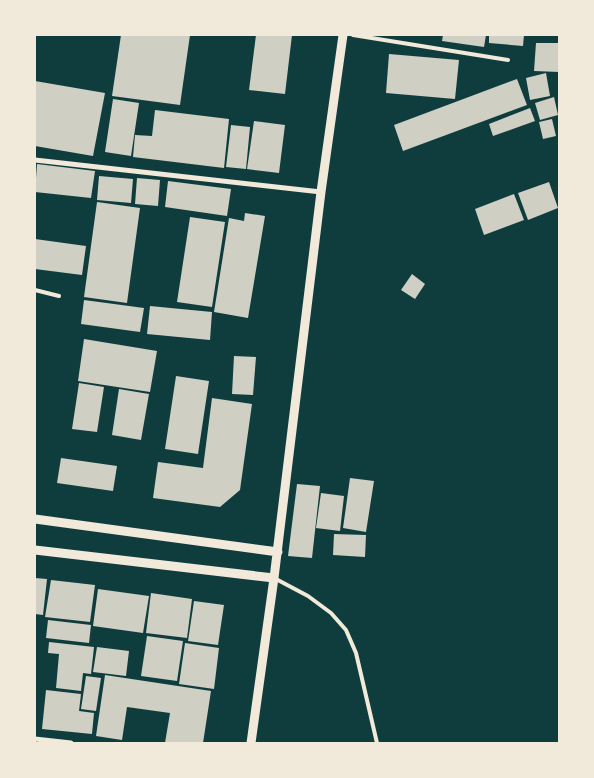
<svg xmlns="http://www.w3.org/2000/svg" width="594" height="778" font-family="Poppins,sans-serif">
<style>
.building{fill:#cfcfc3}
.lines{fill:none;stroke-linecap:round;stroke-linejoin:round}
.service{stroke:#f1e9da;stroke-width:4}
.minor{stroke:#f1e9da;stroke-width:5}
.tertiary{stroke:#f1e9da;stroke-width:9}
</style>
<rect width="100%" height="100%" fill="#0f3d3e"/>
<path class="building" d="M121,35H190L180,105L112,96Z
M256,35H292L285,94L249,90Z
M443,35H486L484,47L442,41Z
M489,35H524L523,46L489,43Z
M536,43H559V72L534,71Z
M389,54L459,60L455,99L386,93Z
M546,73L550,96L530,100L526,78Z
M517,79L527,105L403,151L394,125Z
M35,81L105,93L93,156L35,146Z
M554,97L558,115L540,120L535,103Z
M113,99L139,103L131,156L105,152Z
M530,108L535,121L493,136L489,124Z
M155,110L229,119L224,168L133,157L135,135L152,136Z
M552,119L556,136L543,139L539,122Z
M254,121L285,125L279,173L247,169Z
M231,125L250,127L246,169L226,167Z
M37,164L95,171L91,198L35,192Z
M99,176L133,179L131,203L97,200Z
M137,178L160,180L158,206L135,204Z
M168,181L231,189L227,216L165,207Z
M549,182L558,208L528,220L518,193Z
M514,194L524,220L484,235L475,209Z
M97,202L140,208L127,303L84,297Z
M245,213L265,216L248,318L214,312L229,218L244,221Z
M190,217L225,222L212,307L177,302Z
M35,239L86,246L82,275L35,269Z
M412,274L425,284L415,299L401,290Z
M84,300L144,308L140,332L81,324Z
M150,306L212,312L210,340L147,334Z
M84,339L157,351L150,392L78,381Z
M234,356L256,357L253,395L232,394Z
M176,376L209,381L198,454L165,449Z
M79,383L104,387L97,432L72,429Z
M119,389L149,394L141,440L112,435Z
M212,398L252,404L240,490L220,507L153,498L158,462L203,468Z
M61,458L117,466L113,491L57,483Z
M350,478L374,481L366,532L343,528Z
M297,484L320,486L312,558L288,556Z
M321,493L344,496L340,531L316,528Z
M334,534L366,535L365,557L333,555Z
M35,578L47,579L43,615L35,614Z
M51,580L95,585L90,622L45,617Z
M98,589L149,596L143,633L93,626Z
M151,593L192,599L187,638L146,633Z
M194,601L224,605L218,645L188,641Z
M48,620L91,625L89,643L46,638Z
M147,636L183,641L177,681L141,676Z
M49,642L94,647L91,674L83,673L81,691L56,688L59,654L48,653Z
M185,643L219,648L214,689L179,684Z
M97,647L129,651L126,676L93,672Z
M105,675L211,691L203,743H165L170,713L127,707L122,740L96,736Z
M86,676L101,678L96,711L81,709Z
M46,690L81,694L79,711L94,713L92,734L42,729Z"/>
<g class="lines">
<path class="service" d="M353,35L508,60
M35,290L59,296
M274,578L308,596L331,613L346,630L356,653L377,743"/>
<path class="minor" d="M35,160L321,192
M35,739L71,743"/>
<path class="tertiary" d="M35,519L278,552
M35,550L274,578
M251,743L274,578L321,192L343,35"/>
</g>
<rect width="594" height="778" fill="none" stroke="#f1e9da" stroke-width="72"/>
</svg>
